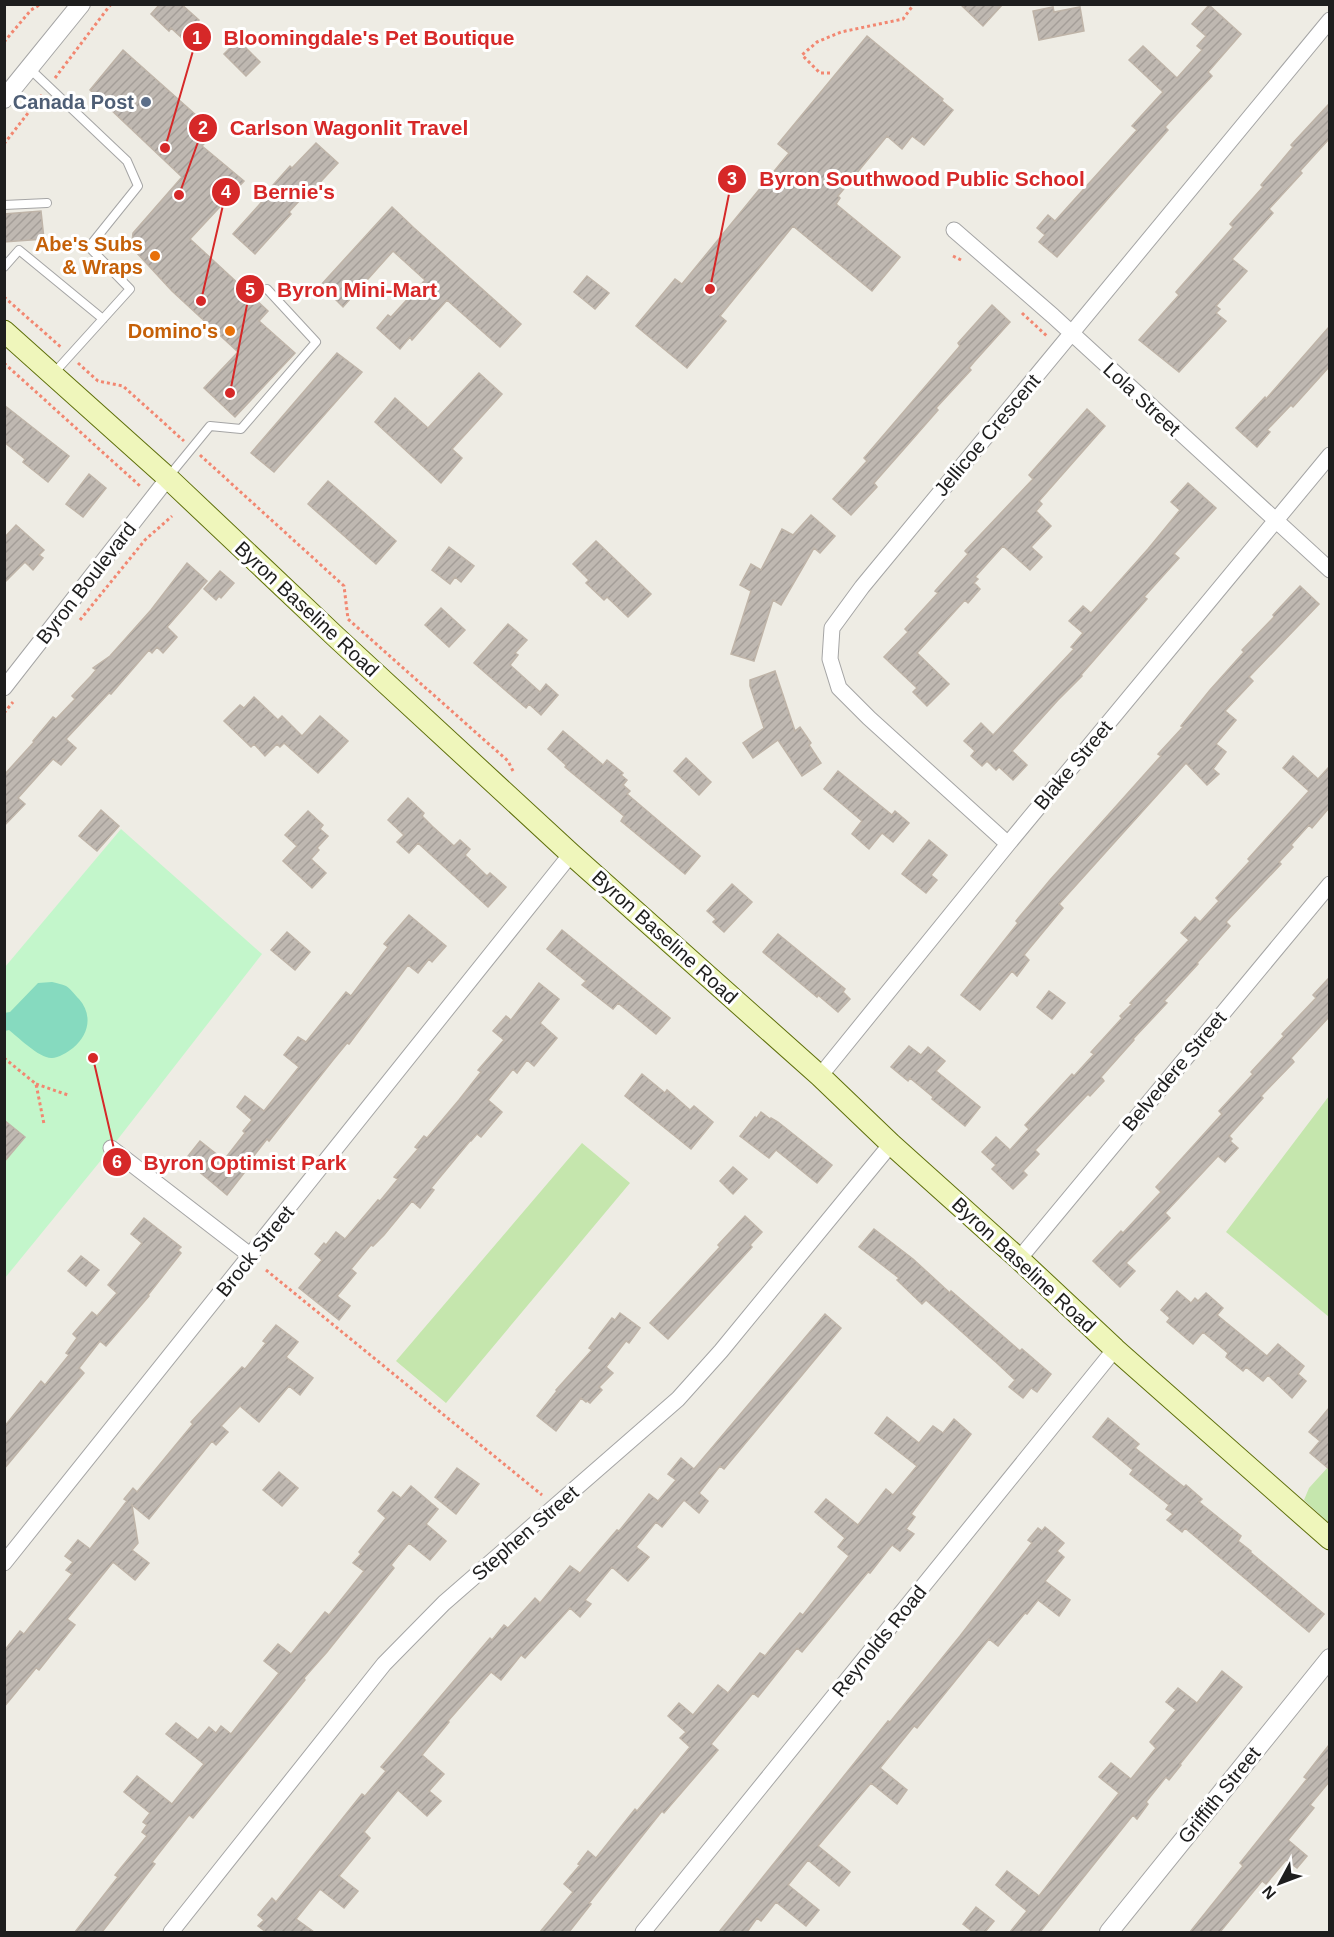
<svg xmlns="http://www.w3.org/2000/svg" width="1334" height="1937" font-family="Arial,sans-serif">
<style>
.grass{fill:#c5e6ad}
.park{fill:#c3f6cb}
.pitch{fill:#86dabf}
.building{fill:url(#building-hatch);stroke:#bfb4a8;stroke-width:1.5}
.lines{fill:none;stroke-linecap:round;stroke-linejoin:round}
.service-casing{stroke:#a5a5a5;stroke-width:10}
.minor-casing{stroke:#a5a5a5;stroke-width:17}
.tertiary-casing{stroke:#a5a5a5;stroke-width:20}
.secondary-casing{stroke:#5e6f0a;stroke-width:23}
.path{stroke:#f28771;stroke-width:3;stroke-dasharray:3 3;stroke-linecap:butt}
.service{stroke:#fff;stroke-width:8}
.minor{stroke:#fff;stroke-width:15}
.tertiary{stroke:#fff;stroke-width:18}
.secondary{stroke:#eff6bb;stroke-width:21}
.service-dot{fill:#5c6f8a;stroke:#fff;stroke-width:2}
.food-dot{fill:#e8710a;stroke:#fff;stroke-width:2}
.labels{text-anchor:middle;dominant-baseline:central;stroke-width:6;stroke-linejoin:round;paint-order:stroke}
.service-label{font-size:20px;font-weight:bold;fill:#4e5e75;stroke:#fff;text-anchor:end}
.food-label{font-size:20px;font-weight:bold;fill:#c56008;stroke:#fff;text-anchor:end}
.street-label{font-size:20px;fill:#1e1e1e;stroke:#fff}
.leader{fill:none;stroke:#d62828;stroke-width:2}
.callout-dot{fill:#d62828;stroke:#fff;stroke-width:2}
.mark-label{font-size:18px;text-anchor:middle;font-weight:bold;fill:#fff}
.callout-label{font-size:21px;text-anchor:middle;font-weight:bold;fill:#d62828;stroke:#fff;stroke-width:6;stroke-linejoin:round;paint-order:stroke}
</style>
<defs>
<pattern id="building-hatch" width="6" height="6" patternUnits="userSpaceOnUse" patternTransform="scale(1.5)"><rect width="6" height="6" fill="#bfb8b1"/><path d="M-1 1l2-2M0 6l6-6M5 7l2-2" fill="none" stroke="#a49e98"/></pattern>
</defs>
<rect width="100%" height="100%" fill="#eeece4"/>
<path class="grass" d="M1329,1096V1317L1226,1232Z
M582,1143L630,1183L446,1403L396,1361Z
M1329,1466V1523L1304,1500L1309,1488Z"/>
<path class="park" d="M121,829L262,954L111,1148L5,1278V967Z"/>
<path class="pitch" d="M52,982C56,983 62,984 66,986C71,989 75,995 79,999C93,1015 89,1035 73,1048C68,1052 58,1058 52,1058C40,1059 18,1037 9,1030L5,1031L4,1013L10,1012L38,983Z"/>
<path class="building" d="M160,4H181L199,20L183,39L171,28L169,31L151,14Z
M960,4H1003L983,26Z
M1209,5L1241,34L1208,72L1212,76L1165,127L1168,130L1057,257L1039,242L1045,235L1037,228L1048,215L1055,221L1137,130L1132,126L1163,92L1129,60L1143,46L1177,78L1202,50L1197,46L1206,36L1192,24Z
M1053,7L1054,12L1080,7L1084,31L1039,40L1033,11Z
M867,36L943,99L942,101L953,110L924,145L912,136L902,149L887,136L838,196L840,198L836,204L900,257L872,291L793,226L720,316L726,321L687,368L636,326L675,279L682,284L789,153L778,144Z
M238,40L260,62L246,76L224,54Z
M123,50L215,132L202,146L244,181L190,239L268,311L259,321L295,353L235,417L204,388L238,352L172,291L136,252L132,242L133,233L182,177L90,90Z
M1329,104V139L1300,171L1302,173L1269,209L1273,213L1232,259L1247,271L1216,306L1220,309L1216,313L1226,321L1179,372L1139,340L1179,295L1176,292L1233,227L1230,224L1263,187L1261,185L1293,147L1291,145Z
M316,143L338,163L313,190L311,188L289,212L291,214L255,254L233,234L268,195L266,193L290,166L292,168Z
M392,207L414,228L521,324L500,347L447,300L412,340L410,337L400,349L377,328L388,315L391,317L425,280L393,251L343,307L321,285Z
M41,211L44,239L4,242V214Z
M587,276L609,293L595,309L574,292Z
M992,305L1010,322L974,362L969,368L971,370L936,408L938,410L911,441L874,483L877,487L851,515L833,499L867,461L864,458L960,346L958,343Z
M1329,327V367L1293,407L1291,405L1267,430L1270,432L1257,447L1236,428L1265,397L1266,399Z
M337,353L362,372L274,472L251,453Z
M479,373L502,394L452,449L462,458L441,483L375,422L395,398L428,428Z
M4,405L69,456L48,482L23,462L25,459L4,442Z
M1087,409L1105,426L1039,501L1042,504L1036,511L1051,526L1031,547L1042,557L1030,570L1003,546L975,577L978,579L974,583L980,589L968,603L965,600L917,653L949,684L927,706L913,692L917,688L884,657L908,632L905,629L938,593L935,591L968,554L965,551L1033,479L1029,475Z
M89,474L106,488L83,517L66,504Z
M328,481L396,541L376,564L308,504Z
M1188,483L1216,508L1174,554L1179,558L1144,597L1147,599L1081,675L1082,676L1058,700L1012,751L1027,765L1013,780L999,767L996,770L987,761L982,766L971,756L975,751L964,741L981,723L993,735L1074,649L1071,647L1083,633L1069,621L1083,606L1091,613L1148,549L1180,510L1171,502Z
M811,515L835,536L820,553L814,548L781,605L773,600L754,661L731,654L751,591L740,585L751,564L761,570L782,529L793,535Z
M16,525L44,550L39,555L43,558L33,570L25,562L4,583V538Z
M596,541L651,594L628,617L607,597L604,600L586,583L589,580L573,564Z
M449,547L474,566L461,582L455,577L450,584L432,570Z
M187,563L207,581L167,627L177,637L163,653L157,647L152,653L149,650L111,694L109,693L66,739L76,748L61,765L53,759L18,798L25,804L4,826V775L34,742L33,741L53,717L56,719L75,699L72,696L91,676L96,670L93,668L110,656L151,610Z
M220,571L234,583L221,598L219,596L216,600L204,589Z
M1300,586L1319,604L1249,677L1253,681L1225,711L1236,720L1216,744L1226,752L1213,769L1219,774L1207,785L1186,763L1059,904L1063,908L1024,955L1029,960L1017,976L1012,971L980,1010L961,995L1018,923L1016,921L1050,880L1161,756L1158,754L1183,727L1181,726L1210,690L1244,652L1242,650L1274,617L1273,615Z
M441,608L465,630L449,647L425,625Z
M508,624L527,640L515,653L518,655L510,665L540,692L546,684L558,695L541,715L529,704L526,708L474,663Z
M775,671L795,731L800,727L811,743L809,745L821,763L802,776L778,740L753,758L743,743L764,728L750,686V680Z
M254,697L278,720L282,716L302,736L320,716L348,741L318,773L284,743L280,747L277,744L265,756L254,744L251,747L224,721L240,705L244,708Z
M563,731L603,765L607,760L623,773L621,775L627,780L623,785L630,791L627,794L700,856L685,874L621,821L624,816L565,767L566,765L548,749Z
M1293,756L1318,779L1329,767V808L1312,828L1309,825L1291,845L1293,847L1279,862L1281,864L1226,922L1230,926L1197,963L1198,964L1164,1001L1167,1003L1133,1039L1134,1040L1101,1077L1104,1081L1090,1096L1088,1094L1035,1150L1039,1154L1023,1171L1027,1175L1013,1189L992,1169L996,1165L982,1152L996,1137L1010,1150L1029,1129L1025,1125L1072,1074L1074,1076L1094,1054L1091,1052L1122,1018L1120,1016L1132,1004L1130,1003L1189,940L1181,933L1195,917L1200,922L1219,901L1216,898L1250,861L1248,859L1309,791L1283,768Z
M686,758L711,782L699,795L674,771Z
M838,771L892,815L895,811L909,823L893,842L882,833L869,849L852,834L862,821L824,789Z
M408,798L424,813L422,816L432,826L454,846L460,840L470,849L465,855L487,876L490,873L506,887L488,907L418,843L409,853L397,842L404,835L388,820Z
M101,810L119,826L97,851L79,836Z
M308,811L323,825L320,829L328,836L317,848L319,850L311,859L326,873L312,888L283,861L297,846L285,835Z
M929,840L947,855L931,875L937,880L926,893L902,874Z
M732,884L752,902L724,932L713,922L716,919L707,911Z
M409,915L446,946L432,962L429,959L418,973L408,965L349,1044L347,1043L333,1060L269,1141L267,1139L249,1162L251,1164L227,1195L185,1160L200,1141L224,1160L245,1133L243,1131L252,1120L237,1107L245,1096L264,1111L299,1067L284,1055L298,1037L306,1042L346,992L351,996L388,947L384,944Z
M562,930L670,1018L656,1034L618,1003L613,1009L582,985L586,981L547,949Z
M287,932L310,952L295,970L271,950Z
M778,934L845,989L843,992L850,999L838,1012L818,995L817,997L763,952Z
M1329,978V1017L1291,1058L1294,1062L1261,1096L1263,1098L1229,1136L1232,1139L1230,1141L1238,1148L1225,1162L1218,1156L1165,1213L1170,1218L1126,1263L1135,1271L1120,1287L1093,1261L1121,1231L1123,1233L1161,1192L1156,1187L1222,1114L1219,1111L1253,1074L1251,1072L1284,1036L1282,1034L1316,998L1313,995Z
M539,983L559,999L540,1023L557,1038L534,1066L527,1060L517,1073L513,1069L488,1100L502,1112L481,1137L477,1134L471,1141H470L431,1188L434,1190L420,1208L412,1201L384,1235L373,1246L371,1245L351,1269L356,1273L337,1296L350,1306L339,1320L299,1288L322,1260L315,1254L324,1243L326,1245L336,1232L345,1239L378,1200L380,1201L398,1179L394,1177L418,1149L415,1147L424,1136L427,1138L459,1100L481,1072L478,1070L504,1040L493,1031L506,1016L511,1020Z
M1049,991L1065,1003L1052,1019L1037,1007Z
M909,1046L921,1055L928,1047L945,1061L936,1071L980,1107L965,1126L932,1099L933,1097L910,1078L908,1081L891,1067Z
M642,1074L665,1093L667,1090L690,1110L694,1106L713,1122L691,1149L625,1096Z
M761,1112L770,1119L771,1118L778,1122L832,1165L817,1183L776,1150L769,1158L740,1136L755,1117L756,1119Z
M4,1120L25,1137L4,1162Z
M733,1167L747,1179L733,1194L720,1181Z
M745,1216L762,1232L750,1245L752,1247L668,1339L650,1323L720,1247L718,1245Z
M144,1218L181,1247L178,1250L181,1253L148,1295L149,1296L106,1346L100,1341L79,1368L84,1373L4,1469V1427L41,1381L45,1385L69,1355L66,1353L77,1338L73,1334L92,1312L97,1316L117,1293L108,1285L142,1243L131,1234Z
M874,1229L913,1259L950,1293L951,1291L1020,1351L1022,1349L1051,1374L1037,1392L1031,1388L1023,1398L1009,1387L1015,1380L998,1364L926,1300L922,1304L897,1280L899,1278L859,1247Z
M81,1256L99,1270L86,1286L68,1271Z
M1177,1291L1191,1303L1195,1298L1198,1301L1206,1293L1223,1308L1217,1315L1267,1356L1278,1344L1304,1366L1298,1374L1306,1381L1292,1398L1268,1375L1263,1381L1246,1367L1243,1371L1226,1357L1228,1353L1203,1332L1193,1344L1167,1322L1170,1318L1161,1310Z
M620,1313L640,1328L629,1343L626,1341L606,1367L613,1373L599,1387L602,1390L590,1403L587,1401L586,1402L581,1398L556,1431L537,1416L557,1391L556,1390L592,1350L589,1348L612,1318L615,1320Z
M825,1314L841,1328L724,1469L720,1466L699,1493L708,1501L699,1513L684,1500L662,1527L656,1522L636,1547L649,1557L628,1581L612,1567L585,1600L591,1604L580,1617L570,1608L525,1658L521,1655L501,1680L491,1672L448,1721L449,1722L422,1755L444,1774L429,1791L441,1801L427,1816L398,1790L364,1832L370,1838L339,1876L358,1891L344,1908L320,1889L296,1919L314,1932H266L258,1926L264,1920L258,1915L272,1898L276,1902L362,1794L365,1796L386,1771L381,1767L490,1638L492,1640L504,1625L508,1628L535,1598L540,1603L570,1566L580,1573L617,1530L619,1531L649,1494L658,1501L676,1480L668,1474L681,1458L694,1469Z
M276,1325L298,1342L286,1357L313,1378L300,1395L289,1386L259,1422L240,1406L221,1426L228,1432L216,1445L212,1441L149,1519L132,1505L138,1543L132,1550L149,1563L135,1580L113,1562L67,1619L75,1625L39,1670L36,1668L4,1707V1651L20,1631L24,1634L72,1574L66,1570L73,1562L65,1556L78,1540L90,1549L127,1501L124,1499L133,1488L137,1492L193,1424L191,1422L242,1367L245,1369L266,1343L263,1341Z
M1329,1408V1469L1310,1453L1320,1441L1309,1432Z
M887,1417L919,1443L933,1426L943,1433L954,1419L971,1434L911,1514L915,1517L906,1529L914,1534L900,1551L892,1545L870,1573L868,1572L802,1652L797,1648L758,1697L753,1693L711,1744L718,1750L664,1813L662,1811L589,1903L591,1904L569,1932H540L573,1892L564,1884L580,1865L578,1864L588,1851L596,1858L635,1809L637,1811L690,1747L680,1738L686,1732L668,1716L679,1703L693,1715L718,1685L728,1693L760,1653L765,1656L800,1613L803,1615L849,1556L838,1547L845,1538L815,1512L826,1499L858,1525L886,1489L893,1495L917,1466L875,1433Z
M1108,1418L1139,1444L1135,1448L1184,1487L1186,1485L1202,1499L1199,1502L1241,1536L1238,1541L1251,1551L1250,1552L1324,1614L1309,1632L1185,1528L1182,1532L1167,1520L1173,1514L1166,1509L1169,1505L1130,1474L1133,1470L1093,1437Z
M457,1468L479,1484L456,1514L435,1497Z
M279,1472L298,1488L282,1506L263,1490Z
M411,1486L438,1509L426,1524L446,1541L430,1560L409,1543L391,1565L394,1568L327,1652L304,1678L305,1680L193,1818L189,1815L152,1862L155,1864L102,1932H75L118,1877L115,1875L147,1836L142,1832L147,1825L143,1822L150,1813L124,1792L137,1776L172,1804L204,1764L166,1734L176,1723L198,1740L209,1727L216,1733L221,1726L231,1734L279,1673L264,1661L278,1644L291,1654L325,1612L329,1615L364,1571L353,1563L361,1554L359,1552L386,1518L378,1511L393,1492L401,1498Z
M1045,1527L1064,1543L1057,1551L1064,1557L1045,1581L1070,1600L1059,1616L1038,1600L1027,1614L1025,1613L998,1646L989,1639L917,1728L914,1726L880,1768L907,1790L897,1804L871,1783L818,1846L850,1872L839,1886L808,1860L788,1885L819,1910L806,1926L776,1902L761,1921L757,1918L747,1932H719L888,1721L890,1722L960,1636L1032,1543L1028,1540L1038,1528L1042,1531Z
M1222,1671L1242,1687L1180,1764L1181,1765L1169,1780L1166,1777L1146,1802L1148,1804L1137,1819L1133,1815L1040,1932H1010L1027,1911L996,1885L1007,1871L1039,1896L1119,1793L1099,1777L1111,1763L1131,1779L1156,1748L1150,1742L1176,1710L1166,1702L1178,1688L1197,1703Z
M1329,1745V1782L1310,1805L1314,1808L1288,1840L1307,1856L1297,1868L1286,1860L1266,1884L1262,1881L1220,1932H1190L1243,1866L1240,1863L1307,1779L1304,1777Z
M976,1907L994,1921L985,1932H973L963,1924Z"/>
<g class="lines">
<defs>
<path id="service" d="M30,69L127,161L138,186L89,247L130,289L54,373
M4,205L47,203
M4,267L19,250L103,319
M169,476L210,426L241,429L316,342L267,289"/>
<path id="minor" d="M954,230L1053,316L1330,570
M4,688L168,478
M1008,844L869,718L839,688L830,659L832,628L862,587L1330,20
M820,1076L1008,844L1330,455
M111,1148L251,1256
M1019,1259L1330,884
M4,1563L571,854
M171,1932L384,1664L444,1603L678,1399L721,1351L891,1144
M643,1932L1115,1349"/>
<path id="tertiary" d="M4,99L81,4
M1109,1932L1330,1658"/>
<path id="secondary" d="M4,331L168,478L336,637L571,854L820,1076L891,1144L1019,1259L1115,1349L1330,1539"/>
</defs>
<use href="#service" class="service-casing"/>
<use href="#minor" class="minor-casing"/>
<use href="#tertiary" class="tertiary-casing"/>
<use href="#secondary" class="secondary-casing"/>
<path class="path" d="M4,42L31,10L41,4
M830,73H820L802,55L817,42L841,32L903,19L914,4
M55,78L111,4
M4,144L42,95
M953,256L961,260
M4,297L62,348
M1022,313L1048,337
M4,363L140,486
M78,363L98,381L123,386L184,441
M200,455L344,586L348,619L508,761L514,773
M80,620L145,540L172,516
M4,713L13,702
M4,1058L36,1084L44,1124
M36,1084L68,1095
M266,1270L542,1495"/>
<use href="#service" class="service"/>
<use href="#minor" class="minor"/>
<use href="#tertiary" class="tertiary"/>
<use href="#secondary" class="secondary"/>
</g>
<circle class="service-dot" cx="146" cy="102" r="6"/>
<g class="food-dot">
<circle cx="155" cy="256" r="6"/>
<circle cx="230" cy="331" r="6"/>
</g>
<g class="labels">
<g class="service-label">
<text x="134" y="102">Canada Post</text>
</g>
<g class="food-label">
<text x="143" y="244">Abe's Subs<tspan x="143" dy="23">&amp; Wraps</tspan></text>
<text x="218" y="331">Domino's</text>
</g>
<g class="street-label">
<text transform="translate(1142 399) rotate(43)">Lola Street</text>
<text transform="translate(987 435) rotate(-50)">Jellicoe Crescent</text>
<text transform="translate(86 583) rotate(-52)">Byron Boulevard</text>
<text transform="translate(307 609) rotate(43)">Byron Baseline Road</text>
<text transform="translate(1073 765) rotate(-50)">Blake Street</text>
<text transform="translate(665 937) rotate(42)">Byron Baseline Road</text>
<text transform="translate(1174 1071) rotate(-50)">Belvedere Street</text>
<text transform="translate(255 1251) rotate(-51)">Brock Street</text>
<text transform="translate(1024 1265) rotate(43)">Byron Baseline Road</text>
<text transform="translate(525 1533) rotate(-41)">Stephen Street</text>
<text transform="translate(879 1641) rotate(-51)">Reynolds Road</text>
<text transform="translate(1219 1795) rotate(-51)">Griffith Street</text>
</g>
</g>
<path class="leader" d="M165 148L197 37M179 195L203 128M710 289L732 179M201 301L226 192M230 393L250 289M93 1058L117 1162"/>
<g class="callout-dot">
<circle cx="165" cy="148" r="6"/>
<circle cx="179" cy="195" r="6"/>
<circle cx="710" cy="289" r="6"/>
<circle cx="201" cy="301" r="6"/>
<circle cx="230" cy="393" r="6"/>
<circle cx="93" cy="1058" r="6"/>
<circle cx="197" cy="37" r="15"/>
<circle cx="203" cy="128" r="15"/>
<circle cx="732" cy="179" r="15"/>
<circle cx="226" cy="192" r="15"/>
<circle cx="250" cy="289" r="15"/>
<circle cx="117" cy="1162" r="15"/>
</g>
<g class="mark-label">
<text x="197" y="44">1</text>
<text x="203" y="134">2</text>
<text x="732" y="185">3</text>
<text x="226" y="198">4</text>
<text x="250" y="296">5</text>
<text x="117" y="1168">6</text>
</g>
<g class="callout-label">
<text x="369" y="45">Bloomingdale's Pet Boutique</text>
<text x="349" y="135">Carlson Wagonlit Travel</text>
<text x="922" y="186">Byron Southwood Public School</text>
<text x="294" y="199">Bernie's</text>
<text x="357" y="297">Byron Mini-Mart</text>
<text x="245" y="1170">Byron Optimist Park</text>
</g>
<rect width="1334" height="1937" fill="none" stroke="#1e1e1e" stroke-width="12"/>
<g transform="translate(1280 1883) rotate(229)" stroke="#ffffff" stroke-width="4.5" paint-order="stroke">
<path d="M0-4.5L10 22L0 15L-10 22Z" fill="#1e1e1e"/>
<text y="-9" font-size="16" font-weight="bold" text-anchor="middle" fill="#1e1e1e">N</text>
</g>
</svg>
